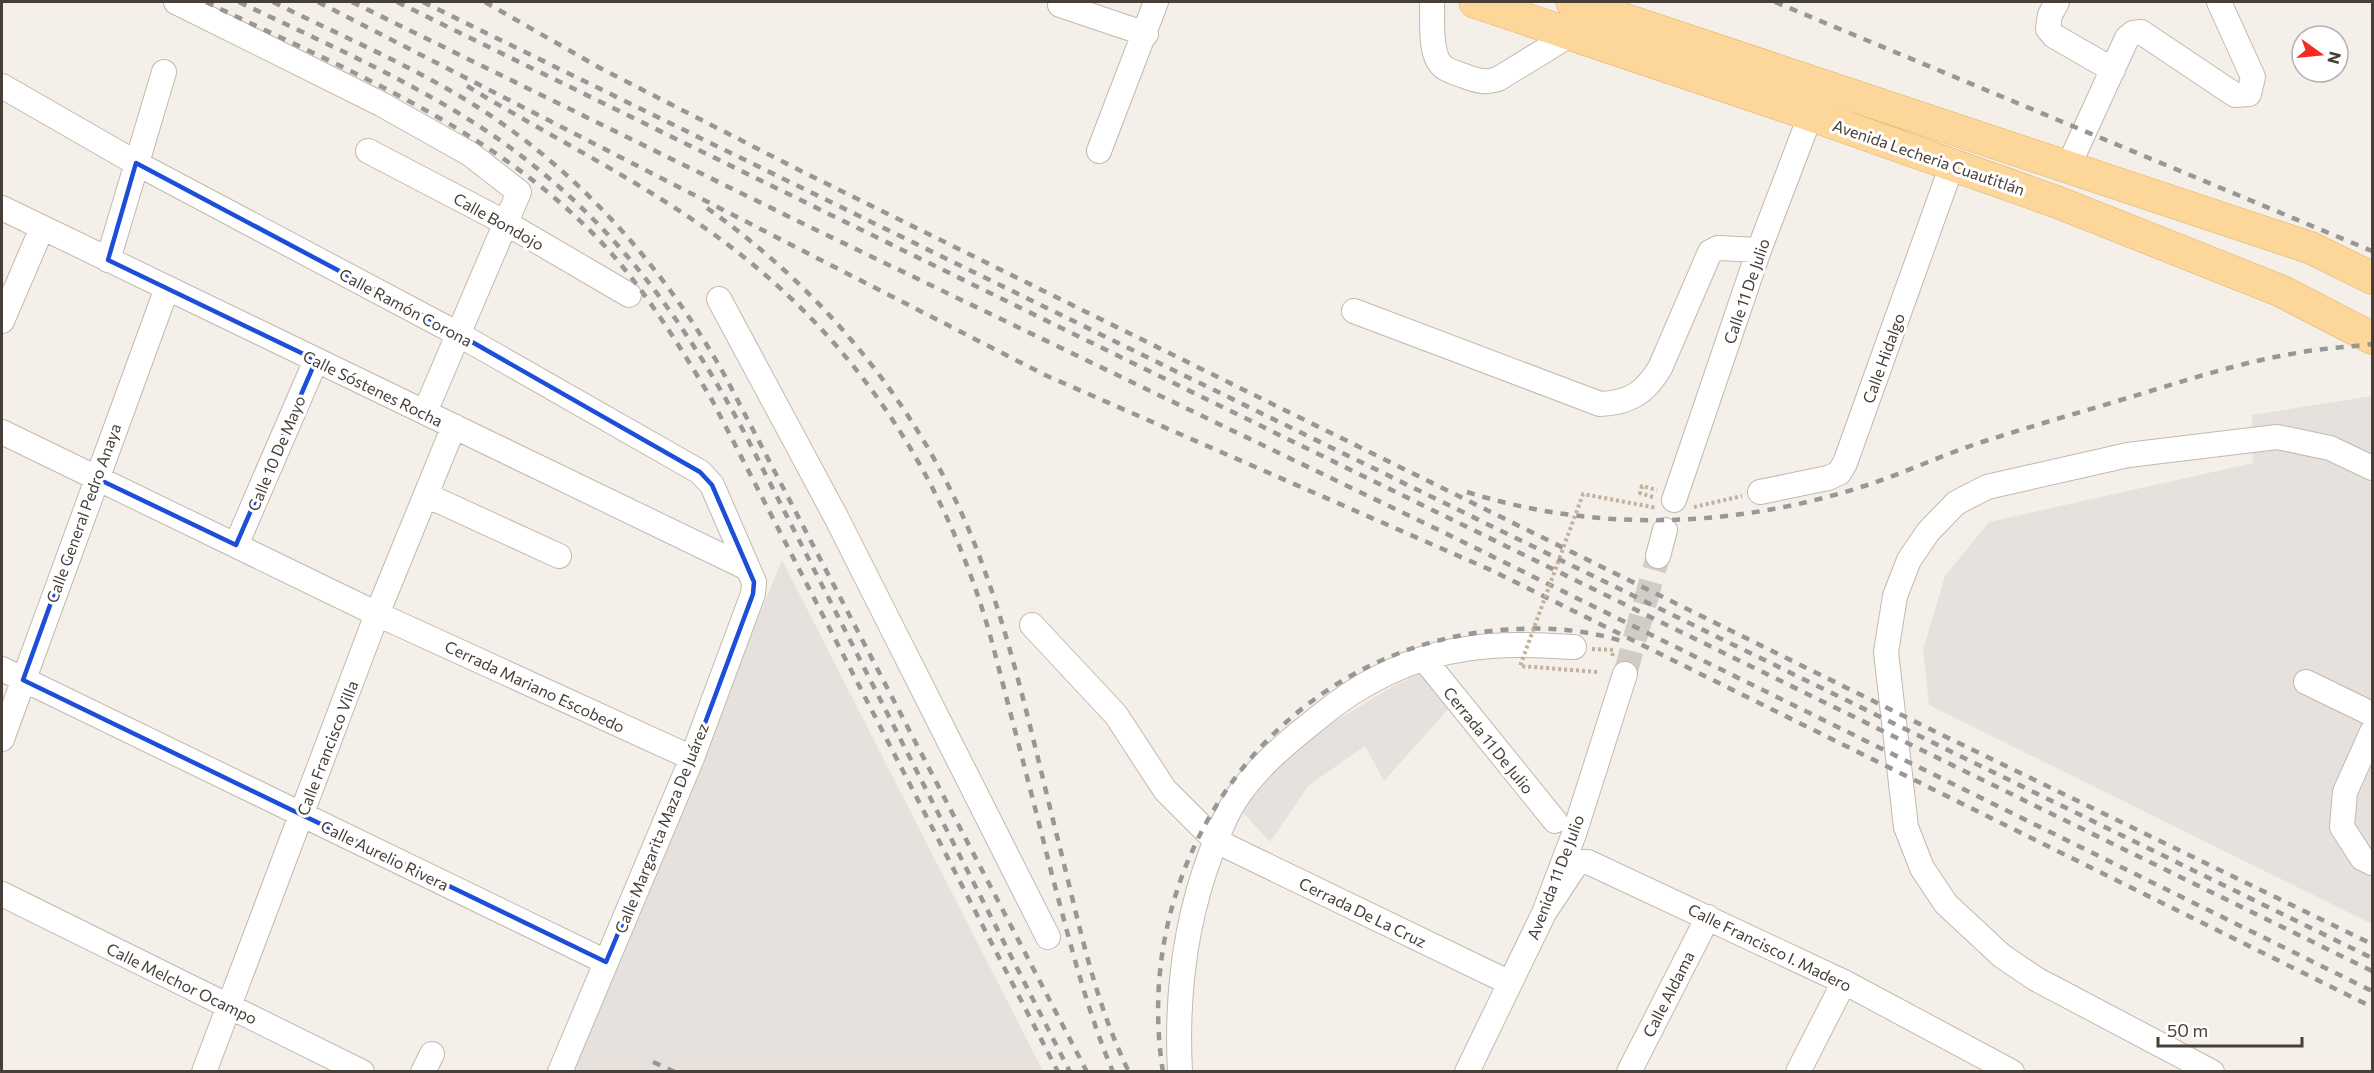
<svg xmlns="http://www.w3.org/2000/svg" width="2374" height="1073" font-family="Commissioner,sans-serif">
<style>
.industrial{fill:#e6e1dd}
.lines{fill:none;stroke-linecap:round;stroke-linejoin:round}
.minor-tunnel{stroke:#d1ccc5;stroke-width:24;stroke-dasharray:24 12;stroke-linecap:butt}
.minor-casing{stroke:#c2b9ae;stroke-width:26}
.major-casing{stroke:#e2b269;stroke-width:33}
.path{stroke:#c1b19c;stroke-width:4;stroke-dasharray:3 3;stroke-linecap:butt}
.minor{stroke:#fff;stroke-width:24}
.major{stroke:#fcd799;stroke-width:32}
.rail{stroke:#979797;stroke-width:4.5;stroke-dasharray:8 8;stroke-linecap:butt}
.path-bridge{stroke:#c1b19c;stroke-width:4;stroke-dasharray:3 3;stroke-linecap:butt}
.marked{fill:none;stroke:#1d4ed8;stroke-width:4.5;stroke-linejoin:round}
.labels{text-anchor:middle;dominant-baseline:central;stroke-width:6;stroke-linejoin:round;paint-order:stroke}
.street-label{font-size:16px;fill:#473f37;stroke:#fff}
</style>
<rect width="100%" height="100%" fill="#f4efe8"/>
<path class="industrial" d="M2372,396V924L1929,705L1923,650L1945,576L1989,522L2253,463L2252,415Z
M782,560L1043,1071H572Z
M1424,671L1452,705L1384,781L1365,746L1309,785L1270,842L1239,808L1303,741L1393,686Z"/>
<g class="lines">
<path class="minor-tunnel" d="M1625,674L1658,556"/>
<defs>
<path id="minor" d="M176,2L381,104L470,154L519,192L425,412
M1432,2C1433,19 1428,58 1445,68C1451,72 1460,74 1467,77C1478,81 1487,83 1498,79L1573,33
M2057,2L2050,15L2048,29L2054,36L2113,70
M1060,5L1146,34
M2,86L136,163L458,334L700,472L712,485L754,582L753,594L692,758L560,1072
M368,151L506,223L629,295
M1099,151L1156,2
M2068,167L2127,38L2133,33L2141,32L2235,95L2249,94L2253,77L2219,2
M2,208L745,567
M108,260L164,72
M719,299L836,517L1048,937
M1354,311L1600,404C1629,403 1645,393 1660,368L1710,252L1718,248L1759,250
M2,321L42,228
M2,432L377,614L692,758
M1760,492L1828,478L1839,473L1845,463L1952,165
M426,495L559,556
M1674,500L1759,250L1817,98
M236,545L316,360
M1658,556L1665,530
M1032,625L1116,715L1165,790L1216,841L1510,983
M1424,659L1555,821
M2,669L606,962
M2306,682L2372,714
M2372,732L2345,792L2342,827L2362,858L2372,863
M2,739L167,288
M2,894L362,1072
M1544,913L1575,866L1581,862H1588L1844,982L2012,1072
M204,1072L377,614L454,426
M423,1072L432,1054
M1180,1072C1176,996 1184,925 1211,853C1218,834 1226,813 1238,796C1259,765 1290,740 1319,717C1360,683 1412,656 1465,649C1502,643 1537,645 1574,647
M1467,1072L1544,913L1574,834L1625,674
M1629,1072L1708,917
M1798,1072L1844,982
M2212,1072L2036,979L2002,956L1946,904L1922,868L1906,827L1886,652L1895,596L1909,560L1928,532L1956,503L1987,487L2128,455L2277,437L2330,448L2372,468"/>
<path id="major" d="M1475,2L1811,115L2057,202L2281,291L2372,338
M1572,2L2311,248L2372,278"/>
</defs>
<use href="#minor" class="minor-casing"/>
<use href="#major" class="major-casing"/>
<path class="path" d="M1653,497L1640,493L1642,486L1657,490
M1694,507L1742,496
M1592,649L1613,650L1612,659"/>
<use href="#minor" class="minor"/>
<use href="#major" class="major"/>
<path class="rail" d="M206,2C344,69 496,129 603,244C646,291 679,345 712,400L1058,1072
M239,2C310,36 382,68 450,108C587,189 670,294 744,432L1070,1072
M273,2C341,36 415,67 479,108C582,174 666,270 725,376L1087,1072
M318,2L1045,375L1493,571L2372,1007
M352,2L808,226L1445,533L2372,991
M397,2L2372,971
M423,2L2372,958
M485,2L600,68L805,173L1932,730L2372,944
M1775,2L2372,251
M467,86C544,133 627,174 702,226C850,328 947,474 993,646C1013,723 1033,799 1052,875C1070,942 1086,1008 1113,1072
M707,208C825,291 922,410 975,545C1012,639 1033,741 1058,840C1078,918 1093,999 1129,1072
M1467,492C1594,532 1728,528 1855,489C1898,476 1939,456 1982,442C2032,426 2081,412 2131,397C2187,380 2244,361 2303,352C2326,348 2349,347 2372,344
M653,1062L675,1072
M1163,1072C1130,865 1267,665 1475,633C1524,626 1577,626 1624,642"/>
<path class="path-bridge" d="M1597,672L1520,666L1583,494L1657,508"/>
</g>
<path class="marked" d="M136,163L458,334L700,472L712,485L754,582L753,594L692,758L606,962L23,680L96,478L236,545L316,360L108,260Z"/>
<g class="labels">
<g class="street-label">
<text transform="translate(1929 157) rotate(19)">Avenida Lecheria Cuautitlán</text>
<text transform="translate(499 221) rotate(29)">Calle Bondojo</text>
<text transform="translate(1746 291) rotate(-71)">Calle 11 De Julio</text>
<text transform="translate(406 307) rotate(28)">Calle Ramón Corona</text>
<text transform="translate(1883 358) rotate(-70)">Calle Hidalgo</text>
<text transform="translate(373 388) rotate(26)">Calle Sóstenes Rocha</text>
<text transform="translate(276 453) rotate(-67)">Calle 10 De Mayo</text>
<text transform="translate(83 513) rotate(-70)">Calle General Pedro Anaya</text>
<text transform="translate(535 686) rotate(25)">Cerrada Mariano Escobedo</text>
<text transform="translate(1489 740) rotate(51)">Cerrada 11 De Julio</text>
<text transform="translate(327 748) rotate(-69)">Calle Francisco Villa</text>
<text transform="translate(661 828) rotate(-68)">Calle Margarita Maza De Juárez</text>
<text transform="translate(385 855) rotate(26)">Calle Aurelio Rivera</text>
<text transform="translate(1555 877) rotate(-69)">Avenida 11 De Julio</text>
<text transform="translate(1363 912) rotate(26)">Cerrada De La Cruz</text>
<text transform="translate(1770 947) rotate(26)">Calle Francisco I. Madero</text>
<text transform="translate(182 983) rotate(26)">Calle Melchor Ocampo</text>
<text transform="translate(1668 994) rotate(-63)">Calle Aldama</text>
</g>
</g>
<rect width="2374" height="1073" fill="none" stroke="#473f37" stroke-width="6"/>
<g transform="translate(2320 54) rotate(105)"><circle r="28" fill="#ffffff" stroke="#b5b2af" stroke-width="1.5"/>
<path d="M0-4.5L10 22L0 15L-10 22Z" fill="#f62a1d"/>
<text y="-9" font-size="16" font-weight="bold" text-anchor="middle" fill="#473f37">N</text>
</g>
<path d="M2158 1037v9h144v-9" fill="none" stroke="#473f37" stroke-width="3"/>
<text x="2167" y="1037" font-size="18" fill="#473f37" stroke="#ffffff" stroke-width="4.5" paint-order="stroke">50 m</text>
</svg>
